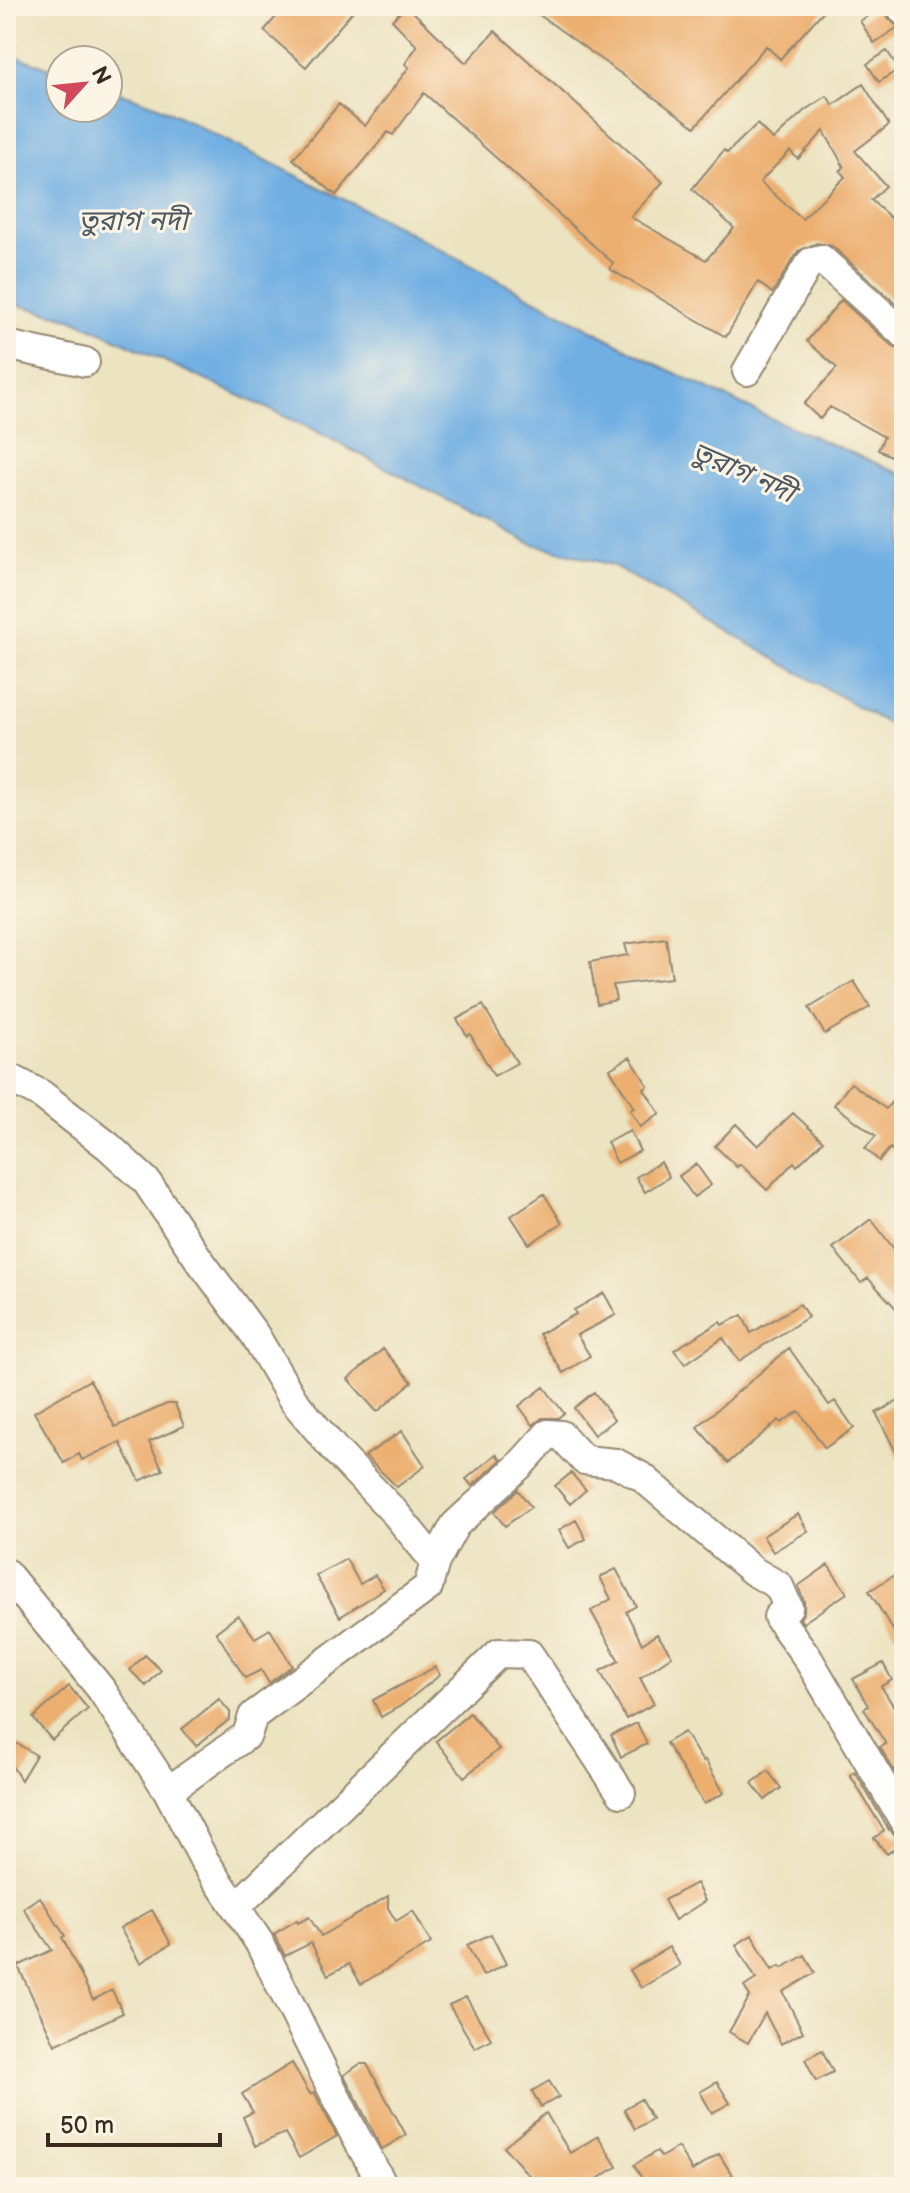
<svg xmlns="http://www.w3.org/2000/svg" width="910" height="2193" font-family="'Balsamiq Sans','Noto Sans Bengali',sans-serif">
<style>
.water{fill:#71afe3;stroke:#566c80;stroke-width:2}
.building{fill:#ecaf70;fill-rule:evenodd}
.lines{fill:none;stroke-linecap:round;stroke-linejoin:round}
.street-casing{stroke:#948670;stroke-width:32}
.street{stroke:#fff;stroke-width:28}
.labels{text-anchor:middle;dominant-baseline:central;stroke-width:6;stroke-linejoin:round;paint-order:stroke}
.water-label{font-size:28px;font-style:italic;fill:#4e5963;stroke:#fcf5e5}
</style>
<rect width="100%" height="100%" fill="#fcf5e5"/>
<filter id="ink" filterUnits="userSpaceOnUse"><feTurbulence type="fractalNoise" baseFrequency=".0125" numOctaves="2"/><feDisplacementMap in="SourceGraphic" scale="16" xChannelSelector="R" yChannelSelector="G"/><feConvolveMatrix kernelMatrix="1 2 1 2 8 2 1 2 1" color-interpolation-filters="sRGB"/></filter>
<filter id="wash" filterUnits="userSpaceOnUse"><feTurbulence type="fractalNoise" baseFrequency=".006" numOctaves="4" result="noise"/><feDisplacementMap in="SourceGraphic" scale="32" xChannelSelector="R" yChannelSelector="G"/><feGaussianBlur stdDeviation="1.8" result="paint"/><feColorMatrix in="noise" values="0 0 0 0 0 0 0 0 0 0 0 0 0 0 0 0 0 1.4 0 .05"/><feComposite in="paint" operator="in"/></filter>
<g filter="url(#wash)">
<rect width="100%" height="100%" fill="#ece3c1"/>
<path class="water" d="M6,53L60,71V108H108V88L158,106L397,226L656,364L772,419L904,475V730L890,725L612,565L529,543L312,429L73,319L6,302Z"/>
<g id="blocks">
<path class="building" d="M285,6H357L306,67L264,31Z
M407,6L466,63L495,31L663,182L631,217L706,260L734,228L692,189L724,150L727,153L757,124L773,140L805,110L827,96L833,105L863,84L889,125L855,151L886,186L871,200L904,230V311L832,246L817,243L798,251L772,293L758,282L726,337L610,269L613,263L424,93L393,135L388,132L336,195L293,159L339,104L365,126L409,67L405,64L417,46L392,20ZM824,131L844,167L840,171L845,177L802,219L760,182L790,151L798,159Z
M527,6H828L780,59L766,46L695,127Z
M883,6L887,17L898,27L874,43L860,21Z
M887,51L899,69L879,82L867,64Z
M841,300L893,347L904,351V462L878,450L884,437L830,407L820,419L804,404L837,368L807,341Z
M666,938L672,978L613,985L616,1000L597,1004L590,962L628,955L625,944Z
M854,981L870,1007L825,1034L809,1008Z
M483,1005L517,1063L494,1076L470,1034L467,1036L457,1019Z
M630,1057L648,1086L644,1089L660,1114L640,1127L630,1110L634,1108L610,1069Z
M851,1083L886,1109L904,1087V1160L890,1148L879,1161L865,1148L876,1136L834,1105Z
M793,1113L823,1141L797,1166L794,1162L767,1190L740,1164L737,1167L715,1146L736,1124L758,1146Z
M630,1131L640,1151L617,1163L607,1142Z
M661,1162L669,1177L645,1192L636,1177Z
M696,1164L711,1185L694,1197L679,1176Z
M544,1194L562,1223L529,1244L511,1216Z
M871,1219L904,1262V1317L868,1278L861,1283L833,1248Z
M604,1293L616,1315L577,1335L590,1356L563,1373L539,1334L576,1314L574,1310Z
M800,1304L808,1317L739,1361L723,1338L685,1364L674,1350L720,1322L722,1325L742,1315L751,1333Z
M789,1348L829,1405L835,1401L854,1428L825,1448L799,1411L781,1423L779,1420L728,1463L697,1427Z
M383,1349L412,1382L377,1412L348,1379Z
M90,1380L115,1427L167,1404H175L184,1426L149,1442L163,1470L140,1481L120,1442L82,1460L79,1454L64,1463L34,1412Z
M544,1387L564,1413L558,1418H542L533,1425L519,1406Z
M594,1392L614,1420L594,1435L574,1408Z
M904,1398V1468L876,1413Z
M402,1431L425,1466L397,1487L365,1456Z
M496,1454L501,1460L472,1486L466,1479Z
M571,1473L586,1490L570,1504L555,1486Z
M518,1490L531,1507L505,1526L494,1512Z
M798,1514L808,1531L773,1552L763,1536Z
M576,1520L586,1539L569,1548L559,1530Z
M346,1559L360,1584L375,1575L384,1589L340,1617L316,1576Z
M828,1565L847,1593L803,1623L800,1619L804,1611V1601L798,1586Z
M616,1569L636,1606L626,1612L642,1644L657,1634L672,1656L640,1678L654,1704L626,1719L600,1671L619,1661L591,1611L611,1599L600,1577Z
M896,1574L904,1586V1648L869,1591Z
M238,1615L255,1638L270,1629L292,1666L269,1683L261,1670L245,1678L216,1632Z
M145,1655L161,1670L146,1686L130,1670Z
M883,1663L892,1680L881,1686L904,1723V1788L880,1747L886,1744L864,1709L868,1706L853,1679Z
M435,1667L440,1675L402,1705L381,1717L373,1700Z
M69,1686L88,1709L52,1740L33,1718Z
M219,1699L230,1712V1719L196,1746L182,1729Z
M470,1713L499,1749L464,1777L436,1741Z
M637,1723L647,1744L621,1757L611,1735Z
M684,1732L703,1762L705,1760L724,1793L704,1804L666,1743Z
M6,1737L36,1755L21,1780L6,1757Z
M768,1771L781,1788L765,1800L752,1783Z
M855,1772L889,1830L895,1835L904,1838V1841L887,1854L874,1838L884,1831L850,1775Z
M696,1883L705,1901L675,1920L664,1900Z
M388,1896V1908L396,1921L413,1911L431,1943L361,1984L349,1964L328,1975L311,1943L285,1956L274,1934L297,1920L298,1923L309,1917L321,1936Z
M40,1897L65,1936L62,1937L93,2000L112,1990L123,2013L55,2045L18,1966L52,1950L23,1908Z
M152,1910L171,1944L140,1963L120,1928Z
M491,1934L506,1964L483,1976L467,1945Z
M752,1935L772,1970L780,1966L782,1968L805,1955L815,1973L783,1992L803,2032L781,2044L765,2013L748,2043L729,2032L750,1996L744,1987L756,1979L736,1945Z
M669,1947L680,1965L641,1988L630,1970Z
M466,1997L491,2039L475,2048L449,2005Z
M822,2050L833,2072L816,2081L805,2059Z
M292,2063L310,2094L314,2092L337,2136L299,2158L285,2133L255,2146L243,2117L253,2112L242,2094Z
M360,2064H367L406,2135L382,2149L344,2075Z
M549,2081L559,2097L541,2107L532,2091Z
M717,2082L730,2103L712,2113L700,2092Z
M641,2099L652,2119L635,2129L624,2109Z
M546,2113L570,2153L598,2136L617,2167L584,2187H539L504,2147Z
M678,2147L692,2171L719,2154L732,2175L712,2187H647L634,2165L657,2151L661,2157Z"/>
</g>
</g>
<g filter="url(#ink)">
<use href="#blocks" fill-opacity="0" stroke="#948670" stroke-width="2"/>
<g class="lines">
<defs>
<path id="street" d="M900,6L904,11
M6,345L85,362
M747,371L807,267L811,262L821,259L904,334
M6,1076L42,1095L108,1146L146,1181L198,1258L255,1335L293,1400L335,1450L396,1514L435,1562
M6,1573L101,1689L168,1791L204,1860L259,1942L355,2135L384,2187
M168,1791L247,1735L253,1716L428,1587L435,1562L455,1525L520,1465L548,1434L561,1435L584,1460L616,1463L642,1477L753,1571L779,1586L788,1607L778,1617L807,1657L904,1821
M236,1907L499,1653L529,1654L621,1793"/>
</defs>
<use href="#street" class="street-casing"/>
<use href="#street" class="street"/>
</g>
</g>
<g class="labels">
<g class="water-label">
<text x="133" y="221">তুরাগ নদী</text>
<text transform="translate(743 473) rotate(24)">তুরাগ নদী</text>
</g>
</g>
<rect width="910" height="2193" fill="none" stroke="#fcf5e5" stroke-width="32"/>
<g transform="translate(84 84) rotate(63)"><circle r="38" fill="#fcf5e5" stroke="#afa495" stroke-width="2"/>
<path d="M0-6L14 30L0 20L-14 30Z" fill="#d1495b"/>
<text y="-12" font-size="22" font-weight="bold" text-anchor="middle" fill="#3b2a1e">N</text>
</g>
<path d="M48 2133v12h172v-12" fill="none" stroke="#3b2a1e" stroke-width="4"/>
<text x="60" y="2133" font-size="24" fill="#3b2a1e" stroke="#fcf5e5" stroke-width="6" paint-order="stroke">50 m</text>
</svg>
